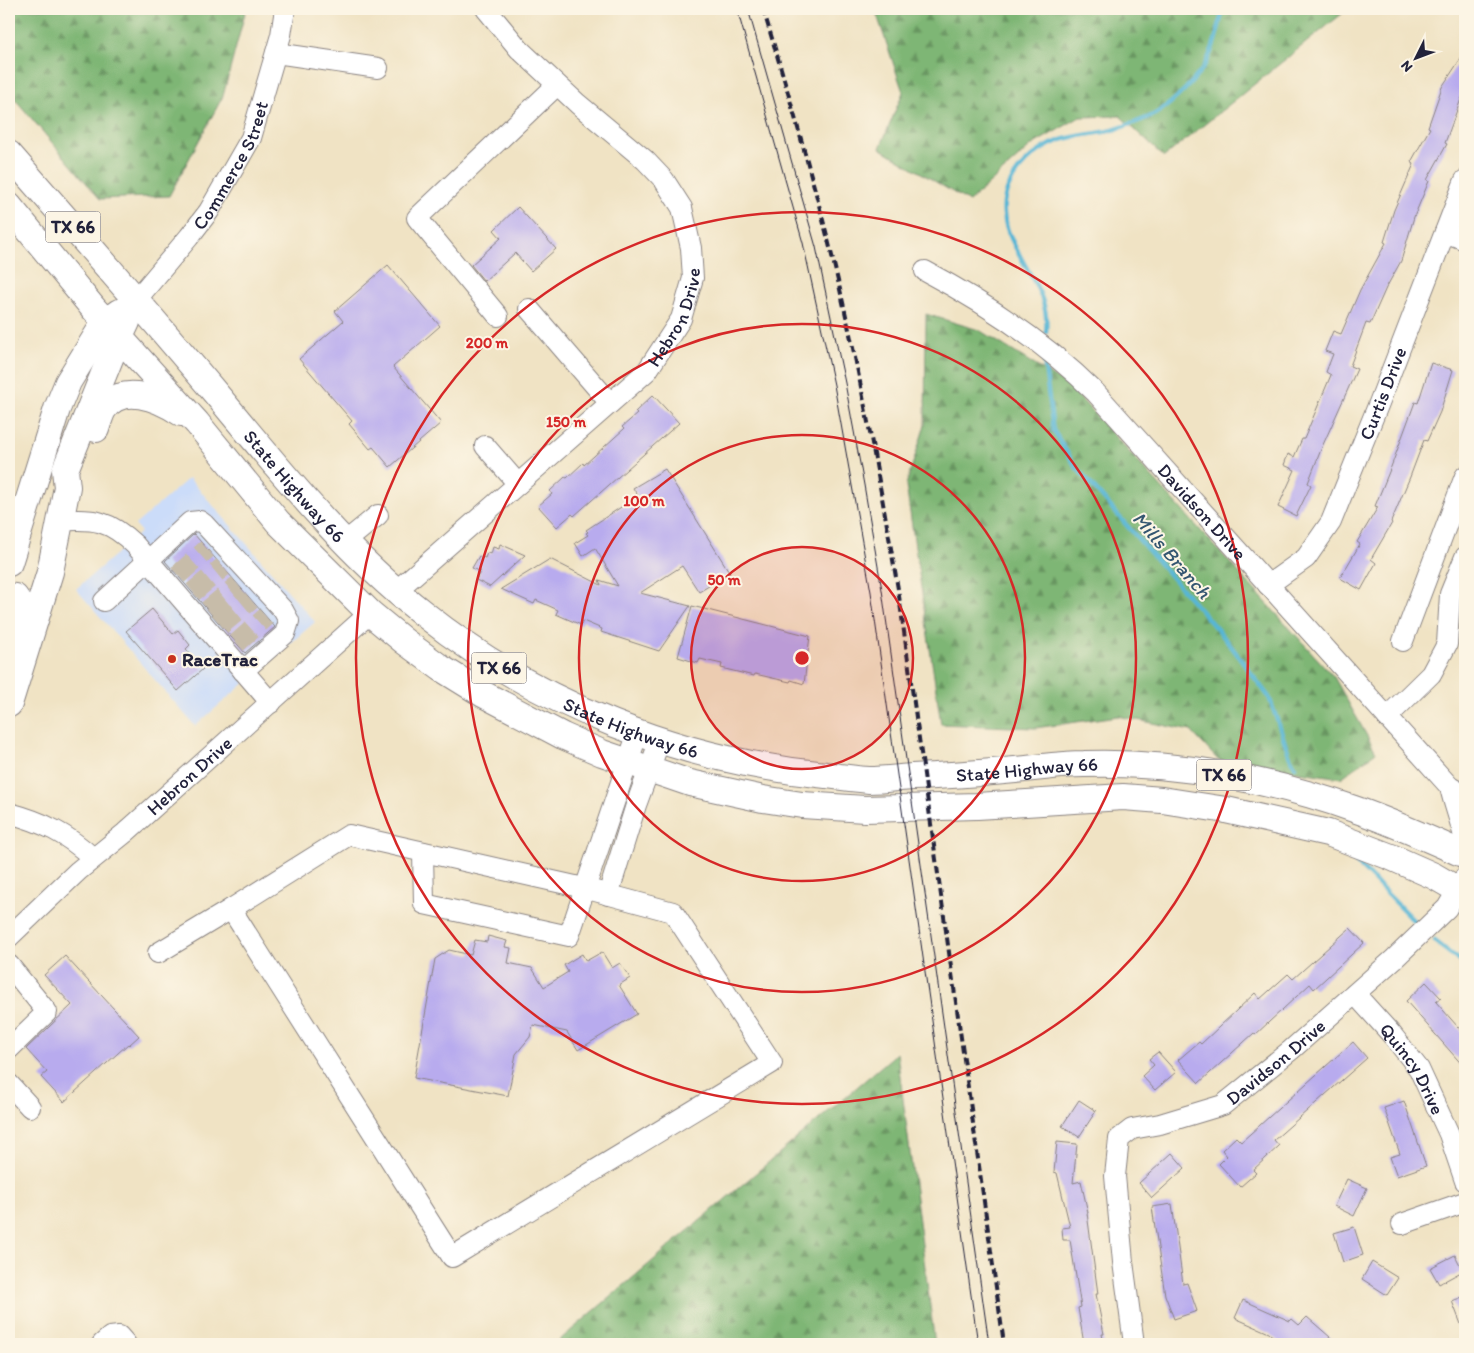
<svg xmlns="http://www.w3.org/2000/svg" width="1474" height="1353" font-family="Itim,sans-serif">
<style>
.built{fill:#cbdcf9}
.forest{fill:url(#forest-firs);stroke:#506c58}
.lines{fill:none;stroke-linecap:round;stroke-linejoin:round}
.stream{stroke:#56b6d5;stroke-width:4.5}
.building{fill:#b8abee}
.minor-tunnel{stroke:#c7bca9;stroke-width:20;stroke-dasharray:20 10;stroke-linecap:butt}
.minor-casing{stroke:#898280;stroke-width:22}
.major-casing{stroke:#898280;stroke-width:28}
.minor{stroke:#fff;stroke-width:20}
.major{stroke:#fff;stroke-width:26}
.tram{stroke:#22223b;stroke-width:1}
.rail{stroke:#22223b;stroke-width:4;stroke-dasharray:8 4;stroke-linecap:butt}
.ring{fill:none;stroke:#d62828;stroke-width:2.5}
.poi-dot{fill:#c8321e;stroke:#fcf5e5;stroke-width:2}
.labels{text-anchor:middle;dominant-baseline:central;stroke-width:4;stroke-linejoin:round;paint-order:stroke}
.shield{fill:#fcf5e5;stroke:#63616e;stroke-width:1}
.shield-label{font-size:18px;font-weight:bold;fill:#22223b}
.street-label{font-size:19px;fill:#22223b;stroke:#fcf5e5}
.poi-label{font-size:19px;font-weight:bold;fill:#22223b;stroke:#fcf5e5;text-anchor:start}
.water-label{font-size:20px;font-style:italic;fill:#345671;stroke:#fcf5e5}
.centre{fill:#d62828;stroke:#fcf5e5;stroke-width:2.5}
.ring-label{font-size:15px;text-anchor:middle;font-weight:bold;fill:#d62828;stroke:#fcf5e5;stroke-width:4;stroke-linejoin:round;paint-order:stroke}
</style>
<defs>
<pattern id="forest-firs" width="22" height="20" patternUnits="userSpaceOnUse" patternTransform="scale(1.25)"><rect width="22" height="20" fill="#7eb674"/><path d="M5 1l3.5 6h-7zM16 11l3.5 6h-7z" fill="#679460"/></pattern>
</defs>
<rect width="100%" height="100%" fill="#fcf5e5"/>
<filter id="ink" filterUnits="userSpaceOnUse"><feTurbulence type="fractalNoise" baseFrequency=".02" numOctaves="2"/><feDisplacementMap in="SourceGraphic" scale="10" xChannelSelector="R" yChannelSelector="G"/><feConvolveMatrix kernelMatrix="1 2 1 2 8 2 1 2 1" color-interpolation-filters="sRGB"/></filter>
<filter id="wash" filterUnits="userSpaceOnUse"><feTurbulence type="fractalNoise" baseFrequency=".0096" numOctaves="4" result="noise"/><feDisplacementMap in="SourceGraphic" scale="20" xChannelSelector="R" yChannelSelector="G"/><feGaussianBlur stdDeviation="1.12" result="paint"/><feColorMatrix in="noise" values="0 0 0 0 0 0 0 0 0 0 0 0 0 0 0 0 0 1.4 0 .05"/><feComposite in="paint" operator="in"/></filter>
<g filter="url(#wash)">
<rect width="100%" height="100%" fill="#f0e3c4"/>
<path class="built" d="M189,478L315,622L195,726L76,589L141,532L135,525Z"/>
<path class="forest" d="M9,9H246L223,96L169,196L100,199L9,92Z
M875,9H1348L1164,157L1120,116L1080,117L1032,145L969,202L880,148L903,92Z
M926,314L979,330L1070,387L1334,677L1376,752L1341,778L1218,760L1191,731L1118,716L1035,728L941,724L906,485L925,425Z
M897,1053L935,1344H555Z"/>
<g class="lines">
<path class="stream" d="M1046,332C1047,322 1046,311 1043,302C1034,270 996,233 1005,197C1012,170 1036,149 1061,140C1078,135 1096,134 1113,130C1125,126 1138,122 1149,117C1167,109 1190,86 1202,69C1213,54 1219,27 1223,9
M1044,359L1053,430L1076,467L1228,642L1269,697L1290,757L1295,766
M1350,856L1417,924
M1434,941L1465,965"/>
</g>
<g id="blocks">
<path class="building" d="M1465,52V93L1461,99L1445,143L1447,144L1427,180L1429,181L1414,217L1401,261L1386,288L1370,324L1366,323L1350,366L1357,369L1322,447L1308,483L1311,485L1296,516L1278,507L1295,470L1284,465L1288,454L1294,457L1302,439H1304L1331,375L1326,372L1333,354L1325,351L1333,331L1341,334L1360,290L1386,243L1384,242L1394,210L1414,164L1411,162L1430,128L1428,127L1442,87Z
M518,207L556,249L531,271L515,253L484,281L471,265L501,238L494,230Z
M388,265L440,326L393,367L441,423L390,467L373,447L370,449L349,424L352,421L299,359L343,321L335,311Z
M1431,363L1453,370L1440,412L1427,441L1424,440L1410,477L1391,522L1392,523L1371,559L1376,563L1361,590L1340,578L1360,544L1357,542L1378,507L1375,506L1391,467L1415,402L1418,403Z
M653,395L679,423L574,516L572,514L557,527L538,506L552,494L550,491L565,477L567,478L583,463L584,465L624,429L622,427L637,414L635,412Z
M665,469L730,573L699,592L682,566L640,593L690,606L659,651L601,632L602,629L583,621L581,625L556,614L558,610L536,600L534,604L501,589L550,559L601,585L599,580L618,586L595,548L583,556L575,543L588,535L586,533L588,532L586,530L638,496L633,488Z
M194,534L275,627L245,653L165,561Z
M500,544L525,555L490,587L476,580L480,572L472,568L479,556L485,558L487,553L491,554L493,547L499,549Z
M692,606L810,636L804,684L791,680L790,682L755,674L754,676L721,668L722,664L700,659L698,663L678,657Z
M152,609L173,634L178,630L190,645L186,649L203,669L178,691L126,631Z
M1350,928L1364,943L1314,989L1310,984L1255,1035L1254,1033L1199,1083L1178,1060L1199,1042L1201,1044L1255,993L1260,999L1288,974L1293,979Z
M488,936L507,941L505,947L511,948L508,963L532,968L544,987L568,972L564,965L582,954L586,961L602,952L612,968L620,963L630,978L619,985L637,1014L578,1050L567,1032L533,1025L530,1037L516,1054L508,1096L414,1078L435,959L449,950L471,955L475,940L487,942Z
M65,956L139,1036L129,1045L128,1044L64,1102L41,1077L47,1072L26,1049L72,1005L44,975Z
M1426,982L1441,998L1436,1002L1465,1035V1068L1406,1001Z
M1353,1042L1367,1058L1274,1140L1279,1146L1253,1170L1256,1173L1240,1187L1219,1164L1227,1156L1222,1150L1236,1137L1241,1142Z
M1158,1052L1176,1072L1155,1090L1142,1076L1154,1065L1149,1059Z
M1079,1100L1096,1111L1079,1137L1062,1126Z
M1404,1101L1426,1166L1397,1176L1390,1157L1400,1154L1384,1108Z
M1057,1142L1077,1144L1073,1183L1081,1181L1088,1213H1087L1098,1294H1096L1104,1334H1102L1104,1344H1084L1078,1308L1081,1307L1070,1240H1063L1062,1228L1070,1227L1057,1173L1054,1172Z
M1172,1153L1185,1168L1152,1198L1139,1183Z
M1347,1179L1367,1188L1354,1216L1334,1206Z
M1172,1204L1183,1284L1187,1283L1197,1311L1174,1319L1165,1295L1152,1207Z
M1354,1227L1363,1255L1343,1262L1334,1233Z
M1455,1255L1463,1271L1439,1284L1430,1268Z
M1372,1262L1398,1278L1387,1295L1362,1279Z
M1465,1296V1332H1464L1452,1301Z
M1243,1300L1290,1321L1292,1319L1299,1325L1307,1317L1338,1344H1281L1269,1333L1235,1318Z"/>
</g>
</g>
<g filter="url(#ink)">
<use href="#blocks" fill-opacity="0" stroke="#898280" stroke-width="1"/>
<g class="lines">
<path class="minor-tunnel" d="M178,575L207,549
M193,592L223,567
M208,610L238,585
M221,625L251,600
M237,643L266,617"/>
<defs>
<g id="minor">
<path d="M276,53L378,68"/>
<path d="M1445,232L1465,240"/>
<path id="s1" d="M925,271C987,304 1046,343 1096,393L1450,787L1465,795"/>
<path id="s2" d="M136,300L189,237L209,211L251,138L281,35L285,9"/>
<path d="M529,309L610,403"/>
<path d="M498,316L417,218L557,85"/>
<path d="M485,446L518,484"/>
<path d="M59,521C94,518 109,520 135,545L271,703"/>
<path d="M345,542L378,515"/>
<path id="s3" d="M1268,585L1306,558L1331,522L1379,403L1465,180"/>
<path id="s4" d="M396,591L647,371L681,319L693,278L691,248L682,208L664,180L645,160L578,104L519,49L486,9"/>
<path d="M104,601L190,522L200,521L204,524L283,610L289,621L285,634L243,671"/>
<path d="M1403,641L1465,476"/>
<path d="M1387,717L1431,674L1447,644L1450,594L1465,557"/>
<path d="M1450,787C1454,805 1461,822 1465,841"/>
<path d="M9,813C43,822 67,834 93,858"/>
<path d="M349,835L584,888L673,912L772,1063L452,1257L231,909Z"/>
<path d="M423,852L424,904L569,936L638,732"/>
<path d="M608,895L636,805L660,740"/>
<path id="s5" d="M9,937L78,871L125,833L370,613"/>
<path d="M158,953L231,909"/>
<path d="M9,965L47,1012L9,1049"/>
<path id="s6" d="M1355,994L1393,1036L1419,1069L1449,1134L1465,1181"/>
<path d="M9,1084L30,1107"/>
<path d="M1402,1224L1465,1202"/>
<path d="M102,1344L110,1337L119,1336L126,1344"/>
<path id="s7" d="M1134,1344L1123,1262L1115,1176L1119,1139L1132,1129L1160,1124L1223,1105L1291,1050L1394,959L1447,908L1465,877"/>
</g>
<g id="major">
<path id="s8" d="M9,154C79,234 149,314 217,395C281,472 345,552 424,614C538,705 681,761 826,775C840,777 855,779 869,780C883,780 898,778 912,777C946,776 981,773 1015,770C1038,768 1061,764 1084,764C1173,761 1270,779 1354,809C1392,822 1429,839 1465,855"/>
<path d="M9,206L94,309L197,423L278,522L370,613L404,641L441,668L483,694L563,736L602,753L690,783L763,799L802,805L865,809L977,806L1123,797L1162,800L1226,810L1328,833L1391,857L1434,876L1465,894"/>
<path d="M96,429C98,423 100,416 103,410C121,382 159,398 181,413"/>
<path d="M9,563L57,409L68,382L105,322L119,312"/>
<path d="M9,596L15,597L22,607L17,638"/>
<path d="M9,704L50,572L67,487L65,470L111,356L127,322"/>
</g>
</defs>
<use href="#minor" class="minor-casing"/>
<use href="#major" class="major-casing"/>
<use href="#minor" class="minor"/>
<use href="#major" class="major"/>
<path class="tram" d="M737,9L803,243L834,385L871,592L978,1344
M748,9L816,247L845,383L864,485L882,590L989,1344"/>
<path class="rail" d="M763,9C785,80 805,152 824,224C855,344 877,467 898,589L1004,1344"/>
</g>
</g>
<circle cx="802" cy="658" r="111" fill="#d62828" fill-opacity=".12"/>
<g class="ring">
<circle cx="802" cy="658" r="111"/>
<circle cx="802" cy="658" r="223"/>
<circle cx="802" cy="658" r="334"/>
<circle cx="802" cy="658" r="446"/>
</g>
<circle class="poi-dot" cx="172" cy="659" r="5"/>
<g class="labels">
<g class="shield">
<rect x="45.5" y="211.5" width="55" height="31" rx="4"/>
<rect x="471.5" y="652.5" width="55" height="31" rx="4"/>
<rect x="1196.5" y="759.5" width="55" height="31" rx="4"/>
</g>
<g class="shield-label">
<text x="73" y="227">TX 66</text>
<text x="499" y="668">TX 66</text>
<text x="1224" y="775">TX 66</text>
</g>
<g class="street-label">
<text stroke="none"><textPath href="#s2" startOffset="166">Commerce Street</textPath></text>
<text stroke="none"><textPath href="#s4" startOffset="395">Hebron Drive</textPath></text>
<text stroke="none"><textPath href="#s3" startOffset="229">Curtis Drive</textPath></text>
<text stroke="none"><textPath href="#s8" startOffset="438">State Highway 66</textPath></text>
<text stroke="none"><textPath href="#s1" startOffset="370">Davidson Drive</textPath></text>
<text stroke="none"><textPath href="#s8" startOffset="858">State Highway 66</textPath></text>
<text stroke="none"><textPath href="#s8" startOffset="1261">State Highway 66</textPath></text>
<text stroke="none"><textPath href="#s5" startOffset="242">Hebron Drive</textPath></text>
<text stroke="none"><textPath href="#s7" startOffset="385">Davidson Drive</textPath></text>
<text stroke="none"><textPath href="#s6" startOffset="95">Quincy Drive</textPath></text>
</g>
<g class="poi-label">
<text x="182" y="659">RaceTrac</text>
</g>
<g class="water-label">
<text transform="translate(1172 555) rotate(49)">Mills Branch</text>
</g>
</g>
<circle cx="802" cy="658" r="8" class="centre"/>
<g class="ring-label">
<text x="487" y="348">200 m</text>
<text x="566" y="427">150 m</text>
<text x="644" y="506">100 m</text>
<text x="724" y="585">50 m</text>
</g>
<rect width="1474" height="1353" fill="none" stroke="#fcf5e5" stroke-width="30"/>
<g transform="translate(1416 58) rotate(228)" stroke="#fcf5e5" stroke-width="4" paint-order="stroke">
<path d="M0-4L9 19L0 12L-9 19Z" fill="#22223b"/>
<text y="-8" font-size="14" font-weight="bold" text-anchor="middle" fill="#22223b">N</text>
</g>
</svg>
